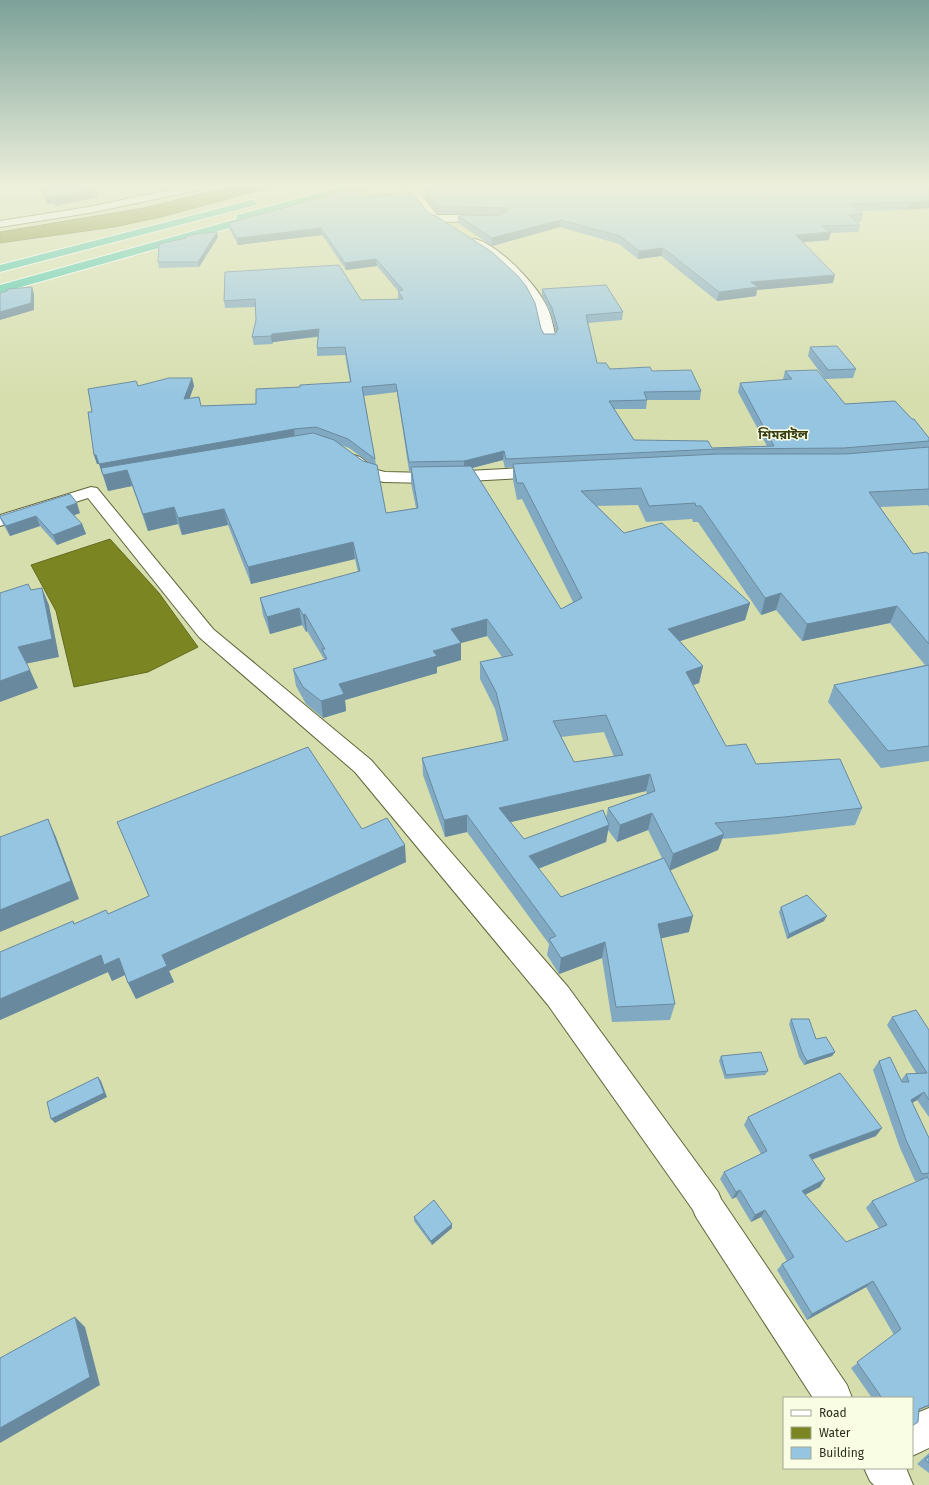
<svg xmlns="http://www.w3.org/2000/svg" width="929" height="1485" font-family="'Fira Sans','Noto Sans Bengali',sans-serif">
<style>
.water{fill:#7b8522;stroke:#636b20}
.lines{fill:none;stroke-linecap:round;stroke-linejoin:round}
.minor-casing{stroke:#60663b;stroke-width:2}
.highway-casing{stroke:#fff;stroke-width:2}
.minor{fill:#fff;fill-rule:evenodd}
.highway{fill:#41c7aa;fill-rule:evenodd}
.wall{fill:#81a9c2;fill-rule:evenodd}
.shaded-wall{fill:#698a9e}
.building{fill:#96c5e2;stroke:#698a9e;fill-rule:evenodd}
.labels{text-anchor:middle;dominant-baseline:central;stroke-width:3;stroke-linejoin:round;paint-order:stroke}
.far-district-label{font-size:13px;font-weight:bold;fill:#383d12;stroke:#f8fde4}
</style>
<rect width="100%" height="100%" fill="#d6deae"/>
<path class="water" d="M229,187H271L161,217L114,227L0,243V232L144,208Z
M110,539L159,593L198,647L148,672L74,687L56,611L31,565Z"/>
<g class="lines">
<defs>
<path id="minor" d="M183,187H203L198,190L89,213L0,227V221L89,207Z
M405,187H415L437,215H487L492,218L487,221L441,222L429,219Z
M475,239C499,245 537,285 547,307C552,317 553,327 556,337L554,340H544L542,337C534,290 510,269 471,244L469,242L471,240Z
M354,455L360,457L377,470L385,472L430,473L542,467L548,469L550,472L548,475L542,477L430,483L383,482L365,476L346,460L348,457Z
M91,487L97,488L213,629L371,760L568,987L718,1192L721,1199L847,1385L852,1398H813L696,1217L693,1210L548,1005L355,772L199,637L88,498L0,526V515Z
M929,1408V1448L912,1456V1415Z
M864,1468H906L913,1485H874L870,1481Z"/>
<path id="highway" d="M341,187L346,190L356,187H373L371,189L327,201L322,198L261,215L262,217L261,219L0,293V285L237,219L236,217L237,215Z
M252,200L256,201L257,203L256,205L0,272V265Z"/>
</defs>
<use href="#minor" class="minor-casing"/>
<use href="#highway" class="highway-casing"/>
<use href="#minor" class="minor"/>
<use href="#highway" class="highway"/>
</g>
<path class="wall" d="M421,187H929L906,210L859,211L863,214L861,222H857L860,225L858,232L830,233L829,240L803,242L833,283L757,290L756,296L717,301L661,256L638,259L619,244L560,227L492,246L458,223V216L490,215L438,214L425,198V191Z
M371,196L428,213L544,334H555L556,332L551,315L542,296V289L623,312L622,320L588,323L597,363L610,369L652,371L701,391L700,400H647L646,409H614L634,440L712,448L767,446L738,392L740,383L784,380L783,379L785,371L845,404L929,438V507L928,505L880,507L913,554H929V761L881,768L828,702L834,685L925,665L890,623L802,641L776,610L761,615L698,522H693L692,519L646,522L638,505L597,506L624,533L750,603L745,620L680,641L703,666L699,683L693,685L726,746L756,764L862,808L855,825L778,834L722,839L718,850L670,870L689,932L661,938L675,1004L670,1020L612,1022L602,958L559,974L547,955L549,944L467,832L445,837L423,775L422,758L503,741L495,709L480,679V662L502,657L487,636L461,643V660L437,667V673L345,700L346,711L323,718L306,704L296,686L293,669L324,659L307,631L306,632L302,625L270,634L263,615L260,598L358,572L355,559L251,584L228,525L182,535L178,524L148,531L132,486L108,491L99,464H97L94,455L92,412L138,386L192,378L194,386L189,399L201,406L256,404L300,387L350,382L345,355L317,356V348L318,337L273,342L272,344L254,345L252,337L256,320V307L225,308L224,301L225,272L361,300L398,299V291L377,266L346,270L322,235L238,245L230,230L228,223ZM397,392L409,471H411V483L416,508L386,513L376,465L375,459L364,396ZM338,444L349,448L370,463L363,461ZM503,460L505,468L513,467V480L517,500L522,499L573,602L561,609L472,468ZM604,732L614,757L574,762L561,737ZM646,791L647,794L608,808L606,818L524,839L510,822ZM608,830L617,842L648,830L662,858L561,897L538,869L606,842Z
M185,237H218L199,267L159,268L158,262L185,239Z
M810,347L856,369L853,378L825,379L808,356Z
M80,513L74,515L82,524L86,534L57,545L40,526L10,536L4,526L0,518Z
M117,822L406,862L169,971L174,982L136,999L128,983L125,975L112,981L108,972L0,1020L73,921L75,924L108,914L149,896Z
M781,907L824,921L787,939L779,912Z
M892,1017L929,1030V1117L917,1100L912,1103L929,1138V1179H928L929,1180V1407L912,1398H872L851,1368L894,1335L866,1287L807,1320L777,1270L782,1264L787,1261L761,1217L751,1222L736,1197L732,1199L720,1179L724,1172L761,1154L744,1125L748,1117L876,1136L812,1160L820,1187L805,1195L846,1242L879,1228L866,1208L872,1201L921,1180L915,1181L900,1148L873,1070L879,1061L901,1080L906,1074L916,1073L887,1025Z
M791,1019L816,1039L835,1052L832,1056L804,1065L799,1057L789,1024Z
M721,1056L768,1071L765,1075L725,1079L719,1061Z
M414,1217L452,1228L432,1245L414,1221Z
M929,1453V1473L917,1464Z"/>
<path class="shaded-wall" d="M96,189L98,197L55,206L53,198Z
M44,196H52L54,204H46Z
M929,201V208L906,210L909,202Z
M561,220L560,227L492,246V238Z
M321,228L322,235L238,245L237,238Z
M217,232L218,237L199,267L198,262Z
M831,232L829,240L794,243L796,235Z
M663,248L661,256L638,259L639,251Z
M376,259L377,266L346,270L345,263Z
M835,275L833,283L757,290L756,296L717,301L719,292L751,282Z
M32,287L34,294V310L0,320V312Z
M319,329V336L273,342L272,344L271,336L272,334Z
M192,378L194,386L186,408L184,399Z
M294,429L295,438L102,473L99,464Z
M504,451L503,460L464,470V461Z
M94,455H96L99,464H97Z
M127,470L132,486L108,491L103,475Z
M77,503L80,513L69,517L66,507Z
M174,507L178,524L148,531L143,514Z
M224,509L228,525L182,535L178,518Z
M36,516L40,526L10,536L6,526Z
M82,524L86,534L57,545L53,535Z
M353,542L355,559L251,584L248,567Z
M42,588L49,605L59,657L25,664L18,647Z
M781,593L776,610L761,615L765,598Z
M750,603L745,620L665,646L668,629Z
M897,606L890,623L802,641L807,624Z
M299,608L302,625L270,634L267,617Z
M305,614L307,631L306,632L303,615Z
M487,619V636L461,643V660L437,667V673L345,700L346,711L323,718L321,701L339,684L433,651L451,629Z
M703,666L699,683L682,689L686,672Z
M30,670L38,688L0,702V681Z
M650,774L646,791L498,825L499,808Z
M652,813L648,830L617,842L620,825Z
M467,815V832L445,837L444,820Z
M48,819L56,837L79,899L0,932V910Z
M609,825L606,842L527,873L529,856Z
M724,834L718,850L669,871L673,854Z
M405,845L406,862L169,971L174,982L136,999L128,983L162,955Z
M693,916L689,932L654,940L658,924Z
M827,916L824,921L787,939L789,934Z
M605,942L602,958L559,974L561,958Z
M101,955L119,958L127,974L112,981L108,972L0,1020V999Z
M835,1052L832,1056L804,1065L807,1061Z
M98,1077L101,1081L107,1097L55,1123L51,1119Z
M924,1092L917,1100L904,1108L911,1100Z
M882,1128L876,1136L804,1162L809,1155Z
M825,1179L820,1187L797,1199L802,1191Z
M740,1190L736,1197L732,1199L736,1192Z
M765,1210L761,1217L751,1222L755,1215Z
M452,1224V1228L432,1245L431,1241Z
M873,1281L866,1287L807,1320L812,1314Z
M75,1317L85,1327L100,1385L0,1443V1428Z
M929,1405V1406L912,1413L919,1409Z"/>
<path class="building" d="M42,187H93L96,189L53,198L52,196H44Z
M429,187H929V201L909,202L850,204L863,214L849,215L860,225L822,226L831,232L796,235L835,275L751,282L758,287L719,292L663,248L639,251L620,236L561,220L492,238L458,216L501,215L508,211L507,208L438,206L425,190L432,189Z
M352,189L371,196L412,192L428,213L436,216L492,252L518,276L526,286L535,303L541,329L544,334H555L558,329L552,308L542,289L606,285L623,312L586,315L597,363H606L610,369L650,367L652,371L691,370L701,391L644,392L647,400L609,401L634,440L708,441L712,448L774,446L740,383L792,379L785,371L817,370L845,404L895,401L912,419H914L929,438V441L844,448L717,449L506,459L504,451L464,461L409,462L396,384L362,387L375,459L348,439L316,427L294,429L99,464L96,455H94L88,412H92L88,389L136,381L138,386L169,378H192L184,399L199,397L201,406L256,404V389L300,387V385L351,382L345,347L317,348L319,329L272,334L271,336L252,337L256,320L255,299L224,301L225,272L339,265L361,300L403,299L398,291L403,290L376,259L345,263L321,228L237,238L228,223Z
M217,232L198,262H158L159,244L186,238L185,237L195,234Z
M32,287L31,303L0,312V293L7,291L8,289Z
M837,346L856,369L828,370L810,347Z
M313,433L334,440L363,461L377,465L386,513L418,508L411,467L471,466L561,609L582,598L523,483H517L513,464L718,454H846L929,447V489L869,492L913,554L926,552L929,554V644L897,606L807,624L781,593L765,598L701,506H696L695,503L649,506L641,488L581,491L624,533L662,523L750,603L668,629L703,666L686,672L726,746L746,744L756,764L840,759L862,808L784,817L715,823L724,834L673,854L652,813L620,825L608,808L655,791L650,774L499,808L524,839L603,810L609,825L529,856L561,897L664,858L693,916L658,924L675,1004L616,1007L605,942L561,958L549,939L556,936L467,815L444,820L422,758L508,740L496,692L480,662L513,655L487,619L451,629L461,643L433,651L437,656L339,684L344,694L321,701L303,687L293,669L327,659L322,649H325L305,614L303,615L299,608L267,617L260,598L360,571L353,542L248,567L224,509L178,518L174,507L143,514L127,470L103,475L101,468ZM606,715L623,755L574,762L553,721Z
M70,494L77,503L66,507L82,524L53,535L36,516L6,526L0,517V516Z
M28,584L31,590L42,588L52,639L18,647L30,670L0,681V593Z
M929,665V746L888,751L834,685Z
M308,747L362,829L387,818L405,845L162,955L167,966L128,983L119,958L104,965L101,955L0,999V952L73,921L74,924L106,910L108,914L149,896L117,822Z
M48,819L71,881L0,910V837Z
M807,895L827,916L789,934L781,907Z
M916,1010L929,1030V1100L924,1092L911,1100L929,1138V1173L922,1174L906,1140L879,1061L890,1057L902,1082H909L906,1074L927,1073L892,1017Z
M791,1019H809L816,1039L826,1037L835,1052L807,1061L802,1052Z
M761,1052L768,1071L726,1075L721,1056Z
M840,1073L882,1128L809,1155L825,1179L802,1191L846,1242L887,1225L872,1201L927,1177L929,1180V1405L919,1409L918,1422L912,1426V1398H882L857,1362L901,1329L873,1281L812,1314L782,1264L794,1257L765,1210L755,1215L740,1190L736,1192L724,1172L767,1151L748,1117Z
M98,1077L104,1093L51,1119L47,1102Z
M434,1200L452,1224L431,1241L414,1217Z
M75,1317L90,1377L0,1428V1358Z
M929,1456V1463L925,1460Z"/>
<linearGradient id="sky" x2="0" y2="1"><stop stop-color="#7ca199"/><stop offset="0.47" stop-color="#edf0db"/><stop offset="1" stop-color="#edf0db" stop-opacity="0"/></linearGradient>
<rect width="929" height="395" fill="url(#sky)"/>
<g class="labels">
<g class="far-district-label">
<text x="783" y="434">শিমরাইল</text>
</g>
</g>
<rect x="783" y="1397" width="130" height="72" fill="#f8fde4" stroke="#a6aa94"/>
<rect x="791" y="1410" width="20" height="6" fill="#ffffff" stroke="#a6aa94"/>
<text x="819" y="1417" font-size="12" fill="#2b2e1b">Road</text>
<rect x="791" y="1427" width="20" height="12" fill="#7b8522" stroke="#a6aa94"/>
<text x="819" y="1437" font-size="12" fill="#2b2e1b">Water</text>
<rect x="791" y="1447" width="20" height="12" fill="#96c5e2" stroke="#a6aa94"/>
<text x="819" y="1457" font-size="12" fill="#2b2e1b">Building</text>
</svg>
